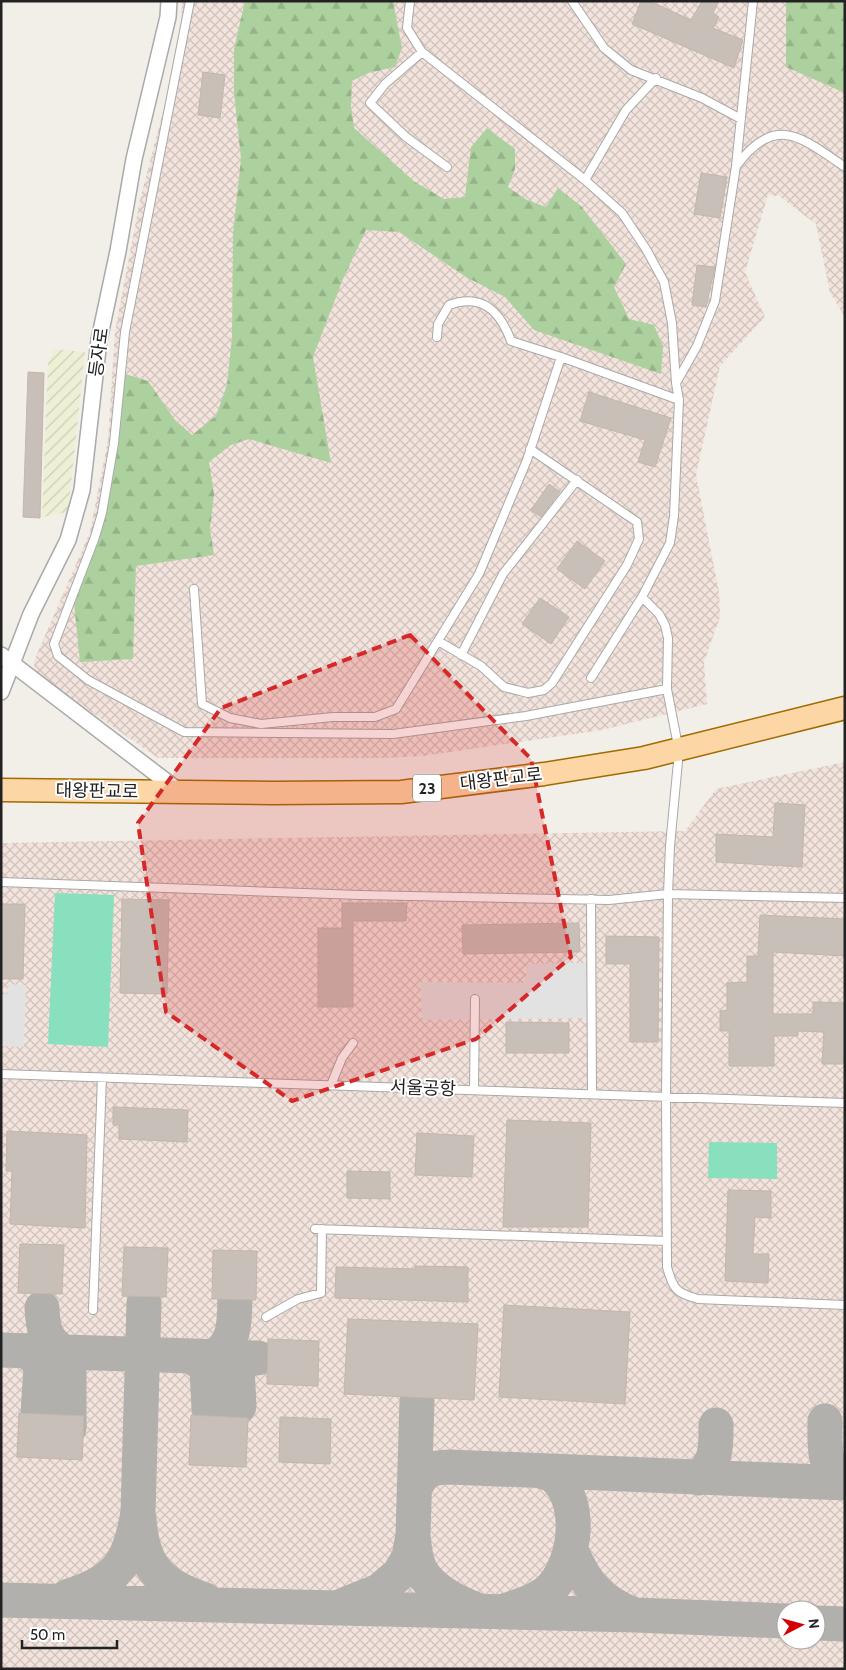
<svg xmlns="http://www.w3.org/2000/svg" width="846" height="1670" font-family="Cabin,'Noto Sans KR',sans-serif">
<style>
.military{fill:url(#military-cross-hatch);fill-rule:evenodd}
.farmland{fill:url(#farmland-furrows)}
.forest{fill:url(#forest-firs)}
.pitch{fill:#88e0be}
.parking{fill:#e2e2e2}
.lines{fill:none;stroke-linecap:round;stroke-linejoin:round}
.taxiway{stroke:#b1b0ac;stroke-width:35}
.building{fill:#c7bfb8;stroke:#c4b6ab}
.lane-casing{stroke:#a9a9a9;stroke-width:10}
.street-casing{stroke:#a9a9a9;stroke-width:18}
.primary-casing{stroke:#a06b00;stroke-width:25}
.lane{stroke:#fff;stroke-width:8}
.street{stroke:#fff;stroke-width:15}
.primary{stroke:#fcd6a4;stroke-width:22}
.marked{fill:#d62828;fill-opacity:0.2;stroke:#d62828;stroke-width:4;stroke-dasharray:10 6;stroke-linejoin:round}
.labels{text-anchor:middle;dominant-baseline:central;stroke-width:4;stroke-linejoin:round;paint-order:stroke}
.shield{fill:#fff;stroke:#646464;stroke-width:1}
.shield-label{font-size:16px;font-weight:bold;fill:#222}
.street-label{font-size:18px;fill:#222;stroke:#fff}
</style>
<defs>
<pattern id="military-cross-hatch" width="8" height="8" patternUnits="userSpaceOnUse" patternTransform="scale(1.25)"><rect width="8" height="8" fill="#f3e3dd"/><path d="M0 0l8 8M0 8l8-8" fill="none" stroke="#d0c2bd"/></pattern>
<pattern id="farmland-furrows" width="10" height="10" patternUnits="userSpaceOnUse" patternTransform="scale(1.25)"><rect width="10" height="10" fill="#eef0d5"/><path d="M-1 1l2-2M0 10L10 0M9 11l2-2" fill="none" stroke="#ccceb7"/></pattern>
<pattern id="forest-firs" width="22" height="20" patternUnits="userSpaceOnUse" patternTransform="scale(1.25)"><rect width="22" height="20" fill="#add19e"/><path d="M5 1l3.5 6h-7zM16 11l3.5 6h-7z" fill="#95b388"/></pattern>
</defs>
<rect width="100%" height="100%" fill="#f2efe9"/>
<path class="military" d="M182,1H845V317L830,293L816,224L779,196L768,195L745,272L765,317L720,366L696,475L719,592L720,617L704,662L707,704L602,730L423,756L386,758H158L35,673L34,661L90,532L108,440L115,331L140,200L168,92L181,24Z
M845,762V1669H1V843L685,831L716,789ZM786,1610H816V1640H786Z"/>
<path class="farmland" d="M54,349L85,352L68,512L42,517L48,362Z"/>
<path class="forest" d="M245,1H393L402,48L395,67L368,73L352,81L351,106L354,128L415,182L444,199L465,197L471,147L487,128L515,149V169L508,187L527,200L546,207L558,188L581,206L626,264L614,287L629,319L654,325L663,346L661,374L534,330L505,297L466,277L399,232L366,230L343,279L313,357L331,463L249,439L231,445L209,462L214,494L210,529L214,555L136,566L133,659L80,662L74,603L95,546L100,504L125,374L148,381L175,420L192,435L216,416L227,385L232,337L233,233L241,159L234,93V49Z
M786,1H845V93L786,67Z"/>
<path class="pitch" d="M55,893L114,895L108,1047L48,1044Z
M709,1142L777,1143V1179L708,1178Z"/>
<path class="parking" d="M586,963L587,1018L422,1020L420,982L525,983L527,964Z
M8,984L26,985L24,1047L3,1046L1,1049V994H7Z"/>
<g class="lines">
<path class="taxiway" d="M42,1308C43,1329 45,1340 63,1352
M1,1350L258,1358
M28,1351L37,1360L41,1368L37,1429
M190,1356L204,1364L207,1371L209,1409
M213,1357C239,1343 234,1313 235,1287
M226,1358L237,1366L239,1406
M44,1363L57,1352L69,1364V1428
M825,1421C825,1444 822,1467 843,1483
M698,1478C717,1464 716,1446 716,1425
M415,1488C422,1471 432,1467 450,1467L845,1483
M139,1518C142,1566 159,1585 205,1600
M413,1535C414,1546 415,1559 420,1569C431,1590 456,1602 477,1610
M571,1550C585,1584 599,1601 634,1615
M69,1596C118,1581 130,1562 138,1512L144,1303
M1,1600L636,1615L786,1621
M344,1605L379,1591L399,1574L409,1557L413,1535L417,1401
M507,1610C520,1606 534,1602 546,1593C575,1570 585,1504 555,1477C552,1474 546,1473 541,1471
M816,1623L845,1624"/>
</g>
<path class="building" d="M641,1H650L691,20L702,1H719L713,13L719,17L713,28L743,40L734,68L632,24Z
M203,72L225,75L220,118L198,115Z
M701,173L727,177L720,218L694,214Z
M697,265L715,267L706,307L692,305Z
M28,372L44,373L40,518L23,517Z
M589,392L671,418L655,467L638,462L645,440L580,421Z
M549,484L560,492L541,517L531,510Z
M577,541L605,561L585,589L557,569Z
M540,598L569,617L551,644L522,624Z
M775,803L805,805L802,867L716,862V834L773,837Z
M122,899L169,900L167,994L120,993Z
M342,903H407L406,921H353V1007H318V928H342Z
M1,904H25L23,979H1Z
M760,915L845,919V956L773,952V1014H813V1002L845,1003V1064H822L824,1032L798,1031V1036H774V1066H729V1031H720V1011L727,1010V983L747,982V956H758Z
M579,923L580,952L463,954L462,925Z
M606,936L659,937L658,1042H630V964H606Z
M506,1022L569,1023V1053H506Z
M113,1107L188,1110L187,1142L119,1139V1125H113Z
M507,1120L591,1123L588,1227H503Z
M7,1131L87,1135L85,1228L10,1224L12,1171H6Z
M417,1133L474,1136L472,1177L415,1175Z
M347,1171L390,1172V1199L347,1198Z
M728,1190L771,1191V1218L755,1217L753,1254H769L768,1283L725,1281Z
M20,1244L64,1245L62,1294L18,1293Z
M124,1247L168,1248L166,1297L122,1296Z
M213,1250L257,1251L256,1300L212,1299Z
M415,1266L468,1267V1302L335,1298L336,1267L415,1269Z
M504,1305L630,1312L625,1404L499,1397Z
M348,1319L478,1324L474,1400L344,1394Z
M268,1339L319,1341L318,1386L267,1384Z
M19,1413L84,1416L82,1460L17,1457Z
M191,1415L248,1418L246,1467L189,1465Z
M280,1417L331,1419L330,1464L279,1462Z"/>
<g class="lines">
<defs>
<path id="lane" d="M190,1L125,332L114,443L102,513L95,537L54,644L58,656L88,680L184,732L393,734L526,716L667,689
M410,1L407,28L422,52L585,180L622,213L646,249L664,282L672,323L676,383
M572,1L604,48L631,70L702,98L741,119
M422,52L385,84L370,103L406,137L447,167
M737,165C776,113 802,138 845,167
M585,180L626,110L656,78
M437,337L438,324L449,305C482,293 500,311 511,341L561,357
M194,589L202,704L230,718L261,724L333,717H375L396,709L479,574L527,460L561,357L679,400
M642,597L659,614L665,625L668,638L667,689L679,751L670,846L668,894L666,1097L667,1267C673,1289 676,1293 698,1299L845,1305
M438,641L481,666L504,687L528,693L544,690L552,683L627,565L639,539L637,522L530,449
M461,655L503,574L577,480
M591,678L642,597L670,543L674,516L679,400L676,383L697,346L715,301L736,166L753,1
M1,882L360,895L609,900L668,894L845,898
M591,899L592,1094
M1,1074L845,1103
M331,1085L342,1058L353,1043
M474,1090L475,999
M315,1229L667,1241
M93,1310L102,1078
M266,1317L298,1299L321,1293L322,1229"/>
<path id="street" d="M1,655L180,792
M1,692L31,614L68,540L82,490L99,340L118,251L134,159L168,17L169,1"/>
<path id="primary" d="M1,790L272,793L401,792L544,774L644,758L845,708"/>
</defs>
<use href="#lane" class="lane-casing"/>
<use href="#street" class="street-casing"/>
<use href="#primary" class="primary-casing"/>
<use href="#lane" class="lane"/>
<use href="#street" class="street"/>
<use href="#primary" class="primary"/>
</g>
<path class="marked" d="M410,635L531,759L571,957L476,1039L292,1101L166,1012L138,823L221,708Z"/>
<g class="labels">
<rect class="shield" x="413" y="774.5" width="28" height="27" rx="4"/>
<g class="shield-label">
<text x="427" y="788">23</text>
</g>
<g class="street-label">
<text transform="translate(99 352) rotate(-82)">등자로</text>
<text transform="translate(501 779) rotate(-7)">대왕판교로</text>
<text transform="translate(97 791) rotate(1)">대왕판교로</text>
<text transform="translate(423 1088) rotate(2)">서울공항</text>
</g>
</g>
<rect width="846" height="1670" fill="none" stroke="#222222" stroke-width="5"/>
<g transform="translate(801 1625) rotate(84)"><circle r="24" fill="#ffffff" stroke="#a7a7a7"/>
<path d="M0-4L9 19L0 12L-9 19Z" fill="#d40000"/>
<text y="-8" font-size="14" font-weight="bold" text-anchor="middle" fill="#222222">N</text>
</g>
<path d="M22 1640v8h95v-8" fill="none" stroke="#222222" stroke-width="2.5"/>
<text x="30" y="1640" font-size="15" fill="#222222" stroke="#ffffff" stroke-width="4" paint-order="stroke">50 m</text>
</svg>
